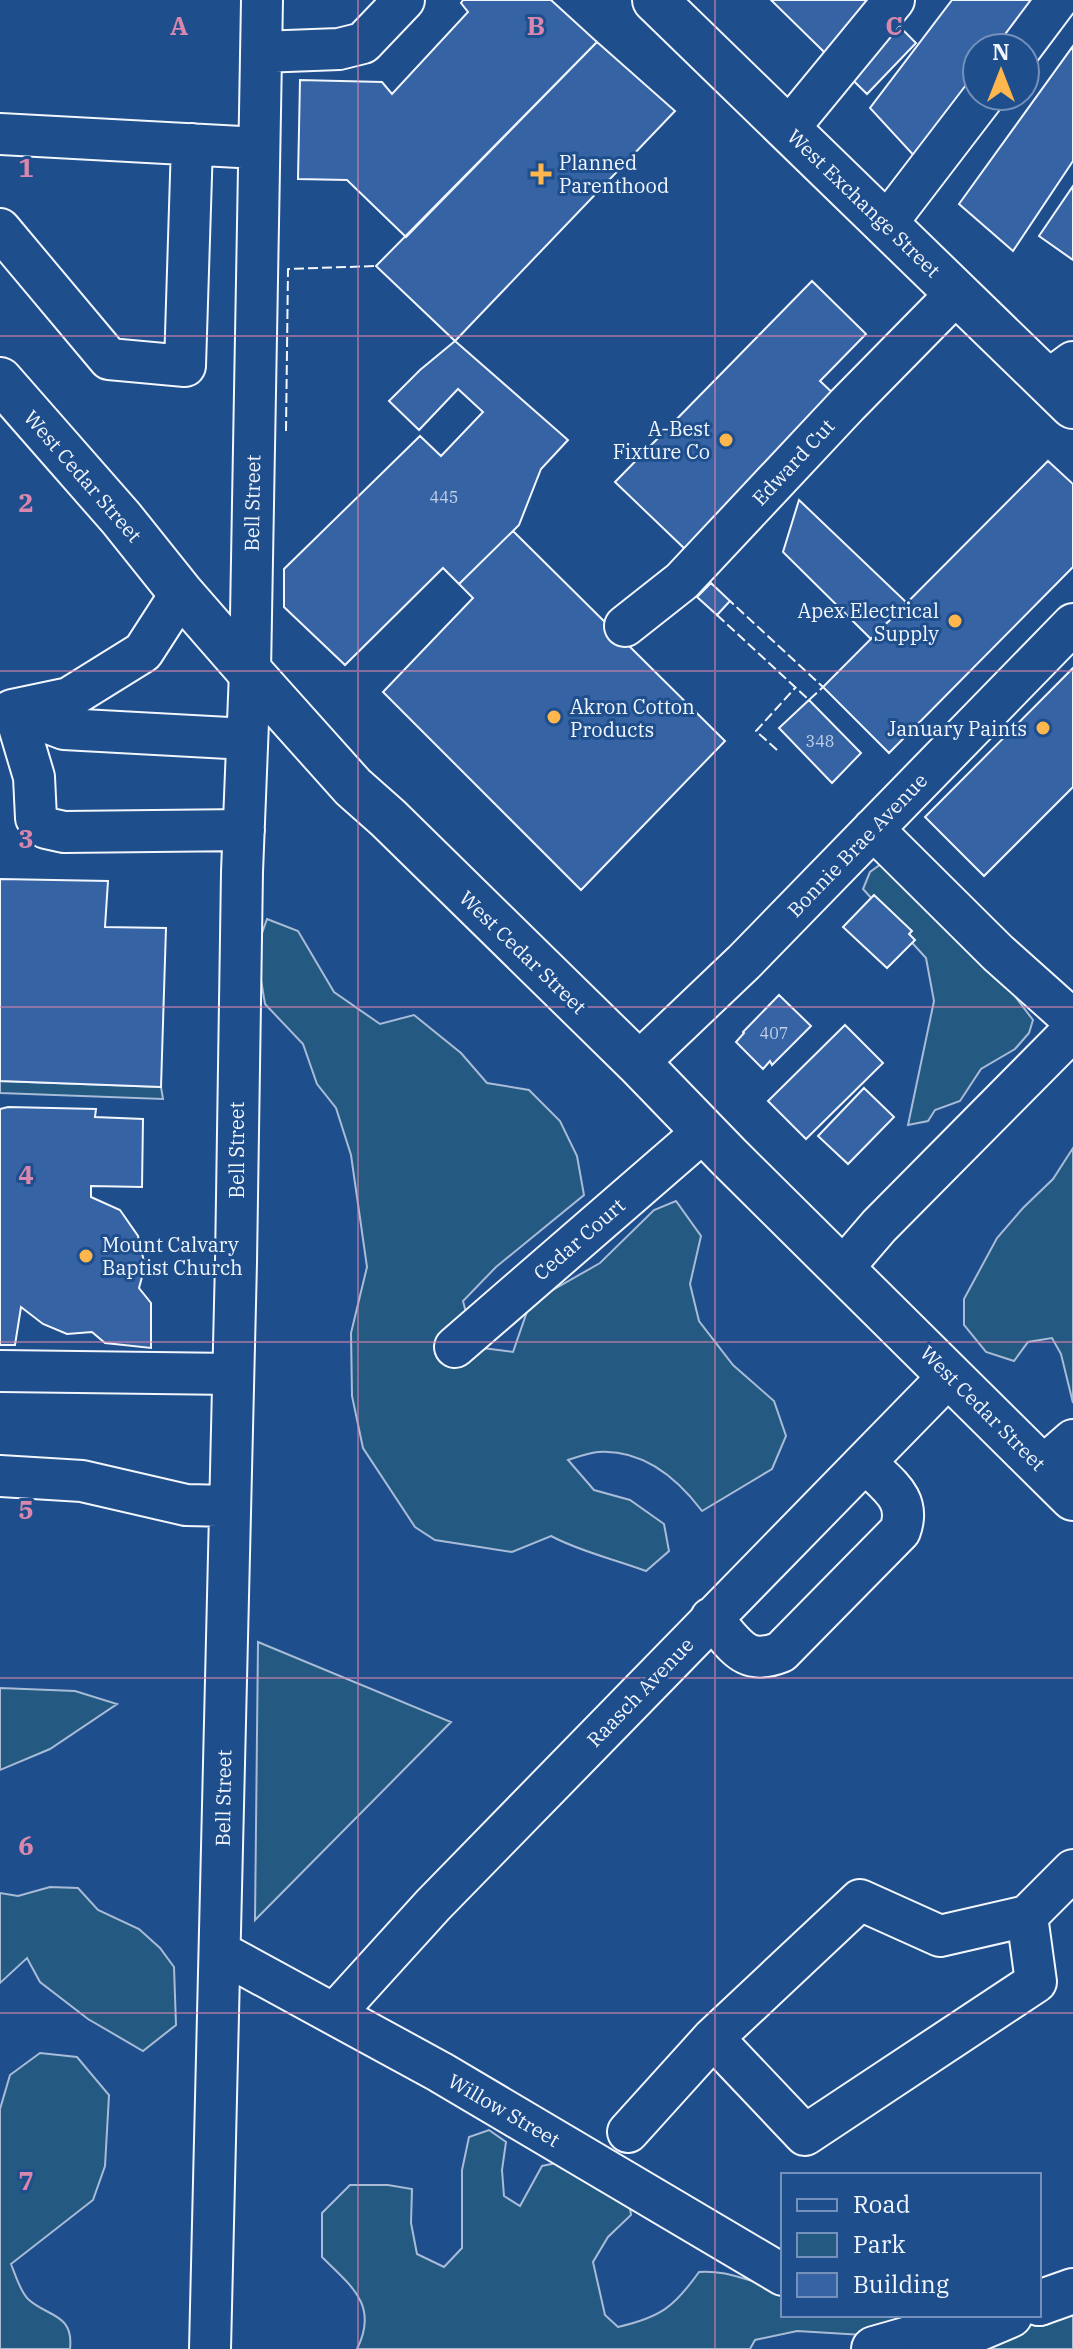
<svg xmlns="http://www.w3.org/2000/svg" width="1073" height="2349" font-family="'IBM Plex Serif',serif">
<style>
.green{fill:#245a82;stroke:#a8bbd7;stroke-width:2}
.building{fill:#3563a3;stroke:#f2f6ff;stroke-width:2}
.lines{fill:none;stroke-linecap:round;stroke-linejoin:round}
.minor-casing{stroke:#f2f6ff;stroke-width:44}
.major-casing{stroke:#f2f6ff;stroke-width:48}
.highway-casing{stroke:#f2f6ff;stroke-width:48}
.minor{stroke:#1f4e8c;stroke-width:40}
.major{stroke:#1f4e8c;stroke-width:44}
.highway{stroke:#1f4e8c;stroke-width:44}
.fence{stroke:#f2f6ff;stroke-width:2;stroke-dasharray:10 4;stroke-linecap:butt}
.grid{fill:none;stroke:#da87ad;stroke-width:2;stroke-opacity:0.55}
.poi-dot{fill:#ffb74d;stroke:#1f4e8c;stroke-width:3}
.labels{text-anchor:middle;dominant-baseline:central;stroke-width:6;stroke-linejoin:round;paint-order:stroke}
.number-label{font-size:16px;fill:#c3d1e8}
.poi-label{font-size:20px;fill:#f2f6ff;stroke:#1f4e8c;text-anchor:start}
.street-label{font-size:20px;fill:#f2f6ff;stroke:#1f4e8c}
.grid-label{font-size:26px;text-anchor:middle;font-weight:bold;fill:#da87ad;stroke:#1f4e8c;stroke-width:6;stroke-linejoin:round;paint-order:stroke}
</style>
<rect width="100%" height="100%" fill="#1f4e8c"/>
<path class="green" d="M881,864L1008,987L1033,1020L1029,1033L1015,1049L981,1069L960,1101L935,1110L928,1121L908,1125L934,1001L926,958L863,889L870,872Z
M267,919L298,931L334,992L380,1024L414,1015L461,1053L487,1083L529,1090L560,1121L577,1156L584,1195L496,1267L463,1301L475,1347L513,1352L530,1303L600,1263L654,1210L676,1201L701,1236L690,1284L699,1321L733,1365L774,1401L786,1436L772,1469L702,1511C677,1478 643,1449 598,1452C588,1453 577,1457 568,1460L594,1490L630,1500L664,1524L669,1551L646,1571C614,1559 581,1552 551,1536L512,1552L435,1540L415,1527L363,1448L352,1396L351,1333L367,1267L351,1155L336,1108L317,1084L303,1044L265,1004L256,950Z
M0,1081L161,1087L163,1099L0,1093Z
M1073,1148V1403L1061,1354L1052,1338L1028,1342L1014,1361L986,1352L964,1325V1299L997,1238L1023,1208L1053,1179Z
M258,1642L451,1722L255,1920Z
M0,1688L75,1691L117,1704L50,1749L0,1770Z
M50,1887L78,1888L98,1910L139,1929L160,1948L174,1967L176,2025L143,2051L88,2019L40,1982L27,1958L0,1983V1893L18,1896Z
M40,2053L77,2057L109,2095L105,2166L93,2200L11,2264C15,2274 20,2291 28,2299C47,2317 74,2313 70,2349H0V2109L10,2075Z
M489,2130L506,2142L502,2170L504,2196L520,2206L542,2166L556,2163L629,2201L631,2215L608,2237L593,2262L605,2315L618,2327C661,2317 674,2307 699,2272C730,2270 747,2282 777,2287L783,2281V2315H907L880,2336L797,2331L755,2340L750,2349H357C379,2305 351,2286 322,2257V2213L350,2185H388L412,2189L411,2223L417,2254L444,2267L462,2248V2170L469,2137Z
M1073,2309V2349H968Z"/>
<path class="building" d="M463,0H551L597,42L406,237L347,180L298,179L300,80L382,82L392,94L468,12L461,3Z
M771,0H873L916,43L867,94Z
M952,0H1034L999,48H977V78L917,159L870,108Z
M597,42L675,111L455,341L376,266Z
M1073,46V161L1013,251L959,204Z
M1073,186V260L1039,236Z
M812,281L866,334L820,381L838,398L686,550L615,482Z
M455,341L568,440L541,469L519,525L513,531L459,584L443,568L345,665L284,607V569L420,436L441,456L483,412L458,389L419,430L389,401L420,370Z
M1048,461L1073,484V567L889,753L823,687Z
M799,500L907,603L871,639L783,552Z
M513,531L725,741L581,890L383,692L473,598L459,584Z
M711,583L730,601L717,615L697,597Z
M1073,668V787L984,876L925,817Z
M809,700L861,753L832,783L779,728Z
M0,879L108,881L105,927L166,928L161,1087L0,1081Z
M874,895L912,931L909,934L915,940L887,968L843,927Z
M779,995L811,1026L772,1065L770,1061L763,1069L736,1042L744,1033L743,1032Z
M845,1025L883,1063L806,1139L768,1101Z
M864,1088L894,1117L848,1164L818,1136Z
M8,1107L96,1109L95,1117L143,1119L142,1187L91,1186V1197L120,1210L138,1236L145,1266L139,1288L151,1303V1348L105,1343L92,1332L67,1334L43,1324L21,1307L15,1345H0V1109Z"/>
<g class="lines">
<defs>
<path id="minor" d="M1021,48L1057,0
M261,52L339,49L363,43L404,0
M788,129L894,0
M0,134L258,148
M886,224L984,96
M0,229L109,359L185,366L192,144
M1047,381L1073,362
M625,626L682,581L847,405L957,293
M12,710L69,698L143,652L181,593
M14,710L34,777L36,818L46,828L64,832L244,830
M14,710L64,729L247,739
M873,829L998,953L1073,1020
M638,1063L744,962L1073,624
M842,1269L879,1226L1073,1030
M455,1347L704,1131
M0,1371L233,1374
M1042,1467L1073,1440
M0,1476L82,1481L186,1505L230,1506
M711,1618C736,1644 743,1667 781,1652L900,1531C912,1498 887,1485 866,1463
M1027,1916L1036,1982L805,2135L713,2038L860,1900L940,1936L1027,1916L1073,1870
M220,1952L440,2072L783,2275
M335,2013L433,1905L950,1375
M628,2132L713,2038
M210,2349L236,1262L242,872L250,672L262,0"/>
<path id="major" d="M655,0L1073,406
M0,380L121,518L181,593L250,672L353,787L388,818L638,1063L728,1156L1073,1498
M1039,2303L1073,2291
M874,2349L969,2322"/>
<path id="highway" d="M1039,2303L1040,2302
M930,2349L1010,2315"/>
</defs>
<use href="#minor" class="minor-casing"/>
<use href="#major" class="major-casing"/>
<use href="#highway" class="highway-casing"/>
<use href="#minor" class="minor"/>
<use href="#major" class="major"/>
<use href="#highway" class="highway"/>
<path class="fence" d="M286,431L288,269L376,266
M717,615L809,700L823,687L730,601
M777,750L756,731L795,688"/>
</g>
<path class="grid" d="M358,0V2349M715,0V2349M0,336H1073M0,671H1073M0,1007H1073M0,1342H1073M0,1678H1073M0,2013H1073"/>
<g class="poi-dot">
<path d="M537 162h8v8h8v8h-8v8h-8v-8h-8v-8h8z"/>
<circle cx="726" cy="440" r="8"/>
<circle cx="955" cy="621" r="8"/>
<circle cx="554" cy="717" r="8"/>
<circle cx="1043" cy="728" r="8"/>
<circle cx="86" cy="1256" r="8"/>
</g>
<g class="labels">
<g class="number-label">
<text x="444" y="497">445</text>
<text x="820" y="741">348</text>
<text x="774" y="1033">407</text>
</g>
<g class="poi-label">
<text x="559" y="162">Planned<tspan x="559" dy="23">Parenthood</tspan></text>
<text x="710" y="428" text-anchor="end">A-Best<tspan x="710" dy="23">Fixture Co</tspan></text>
<text x="939" y="610" text-anchor="end">Apex Electrical<tspan x="939" dy="23">Supply</tspan></text>
<text x="570" y="706">Akron Cotton<tspan x="570" dy="23">Products</tspan></text>
<text x="1027" y="728" text-anchor="end">January Paints</text>
<text x="102" y="1244">Mount Calvary<tspan x="102" dy="23">Baptist Church</tspan></text>
</g>
<g class="street-label">
<text transform="translate(864 203) rotate(44)">West Exchange Street</text>
<text transform="translate(793 462) rotate(-47)">Edward Cut</text>
<text transform="translate(83 476) rotate(49)">West Cedar Street</text>
<text transform="translate(252 503) rotate(-89)">Bell Street</text>
<text transform="translate(857 845) rotate(-46)">Bonnie Brae Avenue</text>
<text transform="translate(523 952) rotate(44)">West Cedar Street</text>
<text transform="translate(236 1150) rotate(-90)">Bell Street</text>
<text transform="translate(579 1239) rotate(-41)">Cedar Court</text>
<text transform="translate(983 1408) rotate(45)">West Cedar Street</text>
<text transform="translate(640 1692) rotate(-46)">Raasch Avenue</text>
<text transform="translate(223 1798) rotate(-89)">Bell Street</text>
<text transform="translate(504 2110) rotate(30)">Willow Street</text>
</g>
</g>
<g class="grid-label">
<text x="179" y="35">A</text>
<text x="536" y="35">B</text>
<text x="894" y="35">C</text>
<text x="26" y="177">1</text>
<text x="26" y="512">2</text>
<text x="26" y="848">3</text>
<text x="26" y="1184">4</text>
<text x="26" y="1519">5</text>
<text x="26" y="1855">6</text>
<text x="26" y="2190">7</text>
</g>
<rect x="781" y="2173" width="260" height="144" fill="#1f4e8c" stroke="#7391ba" stroke-width="2"/>
<rect x="797" y="2199" width="40" height="12" fill="#1f4e8c" stroke="#7391ba" stroke-width="2"/>
<text x="853" y="2213" font-size="24" fill="#f2f6ff">Road</text>
<rect x="797" y="2233" width="40" height="24" fill="#245a82" stroke="#7391ba" stroke-width="2"/>
<text x="853" y="2253" font-size="24" fill="#f2f6ff">Park</text>
<rect x="797" y="2273" width="40" height="24" fill="#3563a3" stroke="#7391ba" stroke-width="2"/>
<text x="853" y="2293" font-size="24" fill="#f2f6ff">Building</text>
<g transform="translate(1001 72)"><circle r="38" fill="#1f4e8c" stroke="#7391ba" stroke-width="2"/>
<path d="M0-6L14 30L0 20L-14 30Z" fill="#ffb74d"/>
<text y="-12" font-size="22" font-weight="bold" text-anchor="middle" fill="#f2f6ff">N</text>
</g>
</svg>
